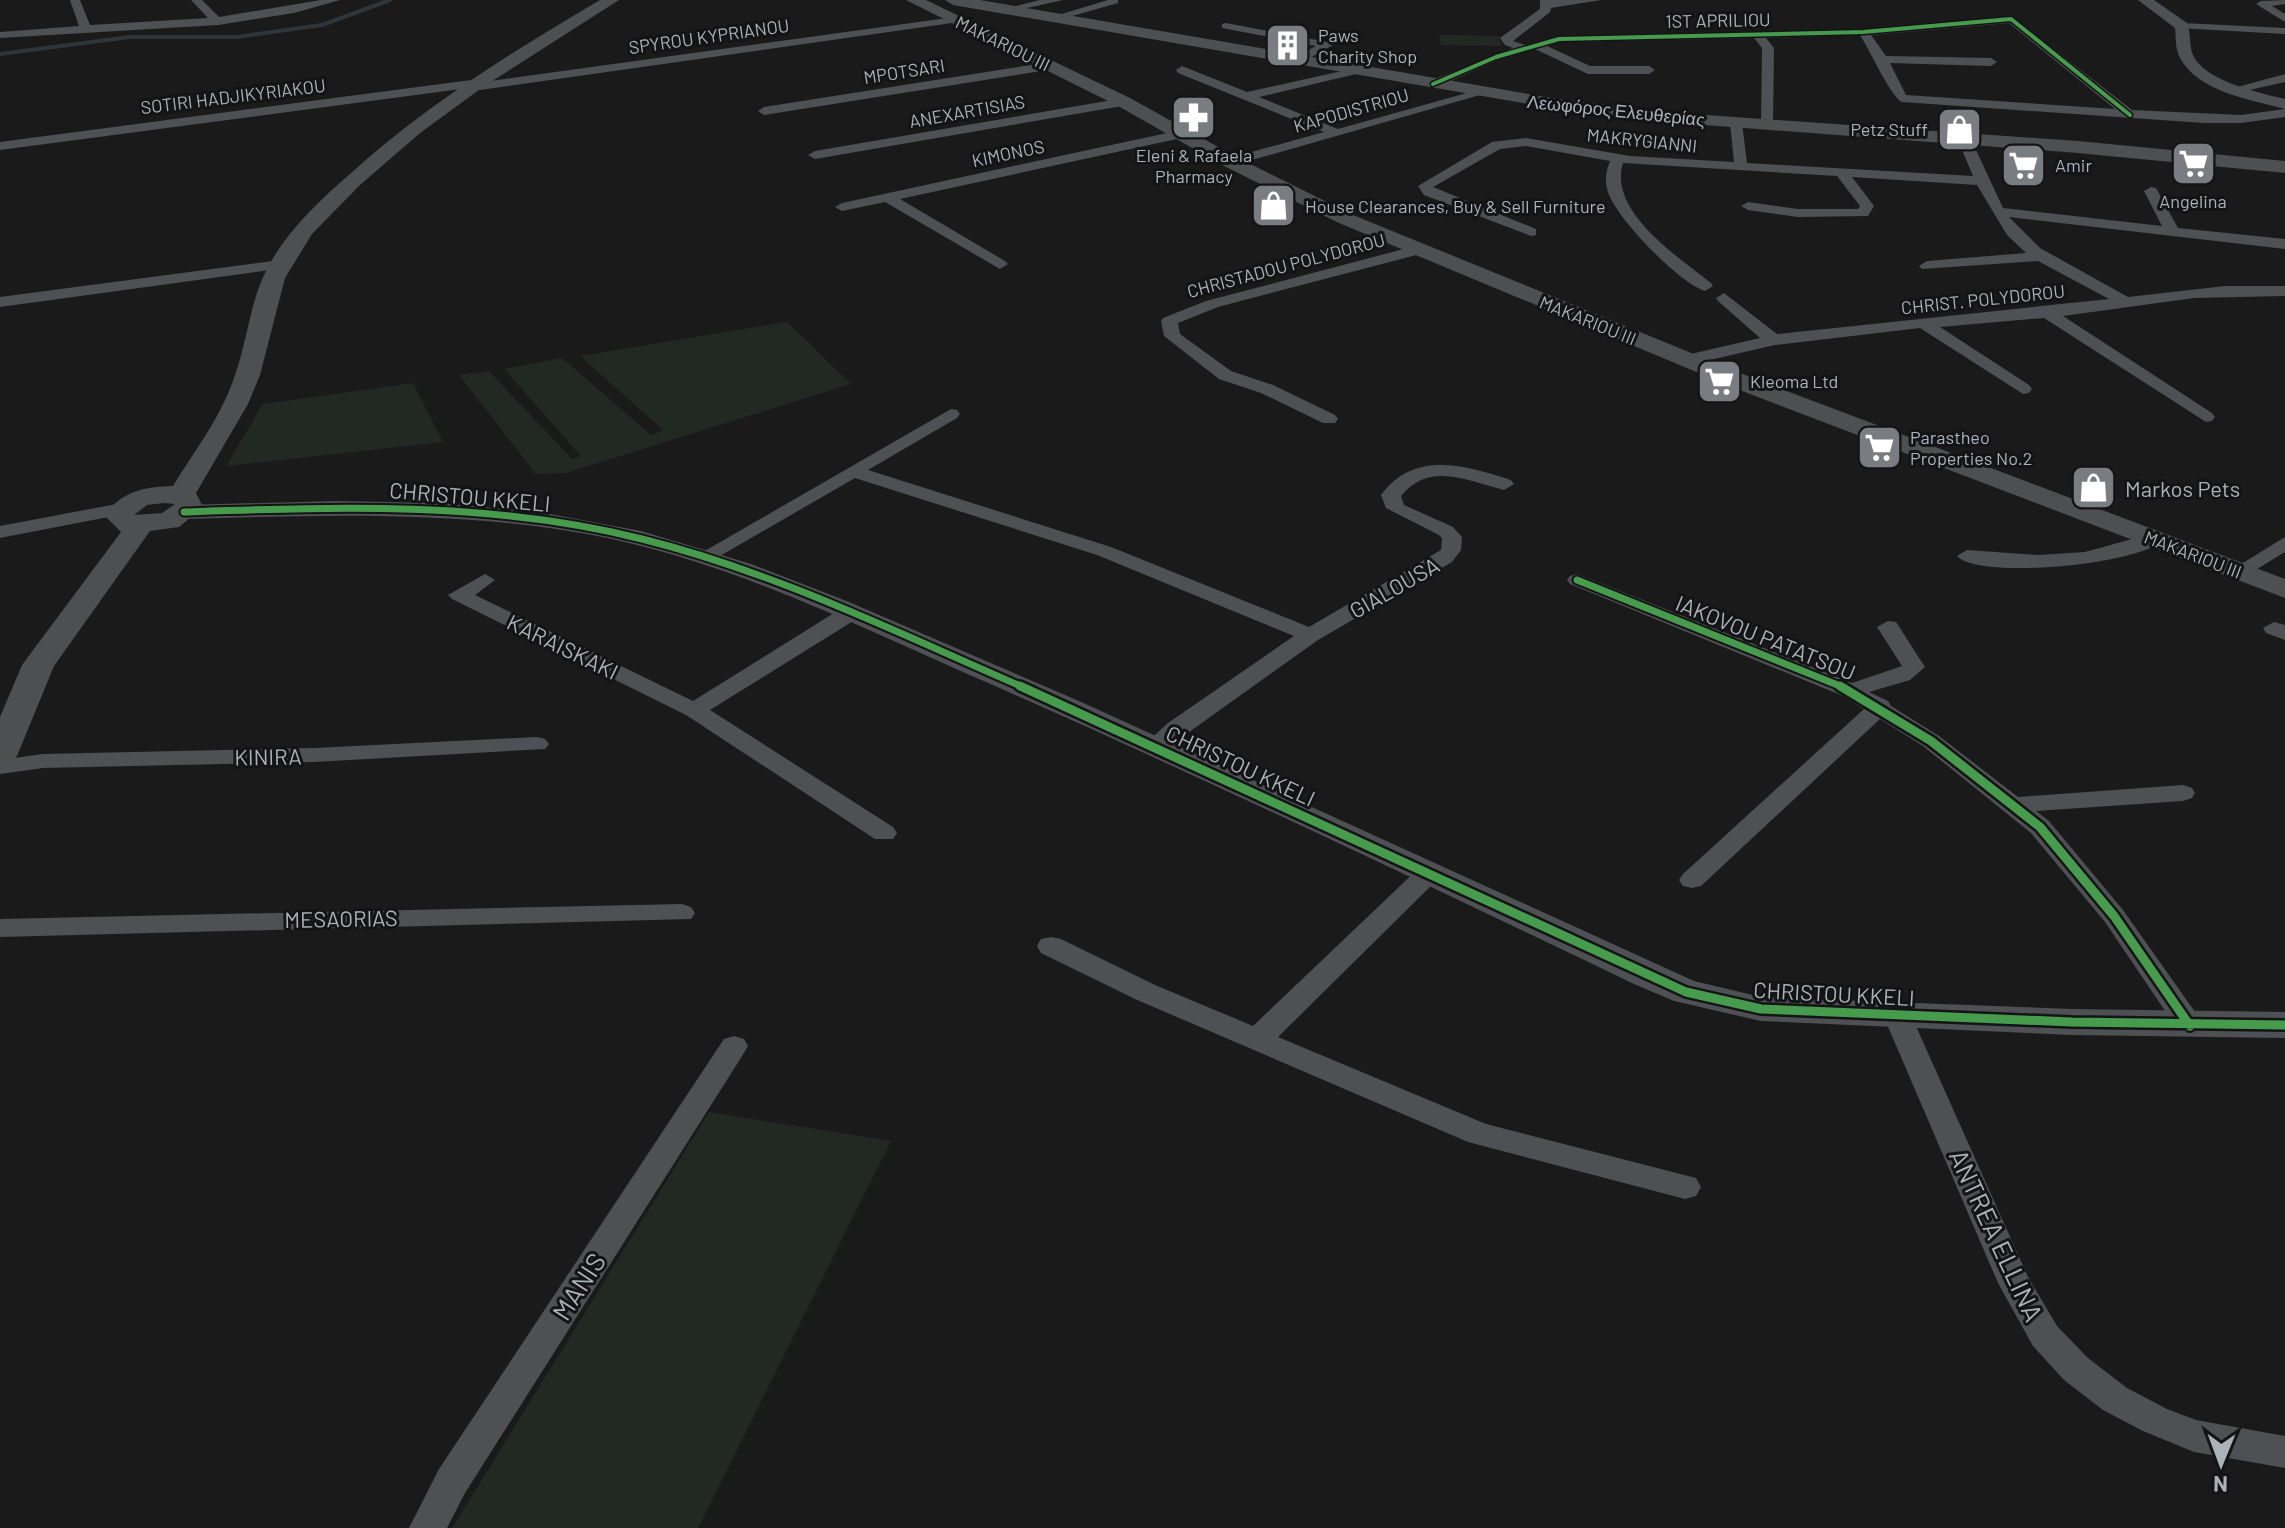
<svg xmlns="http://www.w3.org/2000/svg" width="2285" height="1528" font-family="Barlow,sans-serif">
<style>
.green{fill:#222922}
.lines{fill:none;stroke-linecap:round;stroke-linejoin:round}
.stream{stroke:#2e363b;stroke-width:4}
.minor{fill:#4e5053;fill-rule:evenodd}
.tertiary{fill:#4e5053;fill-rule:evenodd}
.secondary{fill:#4d4f50;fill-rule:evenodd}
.cycleway-far2-casing{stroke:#141416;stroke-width:7}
.cycleway-far1-casing{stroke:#141416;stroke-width:11}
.cycleway-casing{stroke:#141416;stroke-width:14}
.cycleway-far2{stroke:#469c4c;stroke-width:4}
.cycleway-far1{stroke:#469c4c;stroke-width:7}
.cycleway{stroke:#469c4c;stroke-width:9}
.labels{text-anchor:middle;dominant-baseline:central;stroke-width:6;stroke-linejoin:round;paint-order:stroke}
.far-street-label{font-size:18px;fill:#acb2b9;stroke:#141416}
.far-poi-label{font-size:18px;fill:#acb2b9;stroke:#141416;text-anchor:start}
.poi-label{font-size:22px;fill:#acb2b9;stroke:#141416;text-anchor:start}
.street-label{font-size:22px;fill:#acb2b9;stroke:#141416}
.near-street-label{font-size:26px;fill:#acb2b9;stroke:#141416}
</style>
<rect width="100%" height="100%" fill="#1a1a1a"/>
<path class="green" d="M1439,35L1499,36L1502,46L1441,45Z
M787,322L851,384L566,473L536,474L459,375L489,371L572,459L581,456L504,369L562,358L651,435L663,430L580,356Z
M413,383L443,442L226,466L263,404Z
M709,1112L891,1141L698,1528H452Z"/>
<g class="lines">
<path class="stream" d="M0,54L130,37H237L322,25L390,0"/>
<path class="minor" d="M70,0H80L90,25L208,18L191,0H202L219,17L321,0H340L294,13L218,25L0,38V32L79,26Z
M1040,0H1063L1009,12L1004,9Z
M1108,0H1118V3L1058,20L1052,17Z
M1540,0H1601L1551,8L1550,12L1513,41L1525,45L1559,36L1863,29L2011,16L2132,110L2241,115L2285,109V117L2241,123H2204L1902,102C1890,96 1870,50 1860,35L1766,38L1774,48L1773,125L1767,129L1761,125L1762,48L1754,38L1560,42L1547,46L1590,66H1649L1655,70L1649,74H1588L1535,49L1500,59L1437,87H1429V81L1513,48L1505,45L1500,38L1540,9ZM2009,23L2115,109L1906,95L1890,63L1991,66L1997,62L1991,58L1886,56L1871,35Z
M2285,0V4L2272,6L2285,14V22L2256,4L2261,1Z
M955,17L961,20L959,22L466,92L461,89L0,150V142L471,80L476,83Z
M1226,23L1327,42L1333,45L1299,64L1295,63V57L1316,46L1222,28V24Z
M2182,23L2285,28V34L2178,28V24Z
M1050,62L1056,66L1054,69L764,115L758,111L764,107Z
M1182,66L1247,92L1360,67V73L1259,97L1338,129L1481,89L1487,93L1231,166L1226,165V159L1324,132L1178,73L1176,70Z
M2285,74V82L2236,93L2230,89Z
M1124,98L1128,99V105L815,159L808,155L815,151Z
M1736,119L1742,123L1747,163L1973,176L1957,138L1969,135L2003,208L2162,226L2144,191L2151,187L2156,188L2178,228L2285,239V249L2009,217L2040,248L2128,297L2225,286H2285V296L2194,298L2063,316L2212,413L2215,417L2212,421L2206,422L2044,318L1940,327L2029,385L2032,389L2029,393L2023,394L1920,328L1775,345L1688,365L1682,364L1679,360L1682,356L1760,338L1718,301L1716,298L1724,293L1777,334L2109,299L2038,261L1922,269L1919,266L1927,261L2026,253L2007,235L1977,185L1852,177L1874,206L1868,216L1798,217L1748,210L1741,206L1748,202L1798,209H1858L1860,206L1837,176L1623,163C1608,211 1677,256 1711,283L1713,286L1705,291C1679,283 1616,218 1608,192C1604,180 1606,172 1610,161L1526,146L1500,149L1433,187L1536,229V235L1531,236L1424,195L1418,186L1492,142L1526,138L1630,156L1734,162L1730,123Z
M1181,130L1186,131V137L900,199L1005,261L1008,264L1000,269L885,202L842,211L835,207L842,203Z
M1419,245L1424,247V253L1218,307L1178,323L1180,334L1231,371L1273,385L1335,415L1338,419L1335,423H1323L1261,393L1219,379L1164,336L1161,321L1163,318L1206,301Z
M280,260L288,265L285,268L0,307V297Z
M951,409L957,410L960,414L957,418L868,470L1111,547L1309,627L1441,550L1442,538L1439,535L1386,508L1381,495C1414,450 1465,465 1511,480L1514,484L1504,490C1467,481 1430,461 1401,496L1404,505L1453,527L1462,537L1461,550L1452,562L1318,640L1164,750H1148L1144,745L1168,723L1294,636L1097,555L855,478L713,560L706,562L696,556Z
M122,503L132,509L129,513L0,538V526Z
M2154,533L2161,535L2164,539C2142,565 1978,580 1957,556L1967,550L2039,555L2085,552Z
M2285,537V552L2247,575H2233L2230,571Z
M485,574L495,580L475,595L693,701L842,608H858L861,613L858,618L710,710L893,827L897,833L893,839H875L686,715L452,599L448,595Z
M1577,574L1852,683L1902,666L1877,627L1888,621L1896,622L1925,667L1910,680L1869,692L1888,701L1891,706L1939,736L2018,797L2183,785L2192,788L2195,793L2192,798L2183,801L2036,811L2049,821L2123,910L2200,1019L2204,1026L2200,1033L2190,1036L2180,1033L2105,922L2031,833L1923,746L1880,719L1701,886L1692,888L1683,886L1679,880L1683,874L1864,709L1843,696L1570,584L1567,580L1570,576Z
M2274,622L2285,625V640L2266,633L2263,628Z
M537,737L545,739L549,744L545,749L314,762L43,768L0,774V760L43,754L314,748Z
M1429,865L1438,867L1442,873L1438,879L1278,1037L1486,1124L1696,1178L1701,1187L1696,1196L1685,1199L1468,1142L1135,999L1041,953L1037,946L1041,939L1051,937L1061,939L1155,985L1253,1026L1420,867Z
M682,904L691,907L695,913L691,919L0,937V919Z
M1897,1005L1907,1008L1911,1015L2028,1277L2057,1326L2088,1358L2127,1388L2167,1409L2196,1420L2285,1436V1468L2194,1452L2143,1431L2103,1410L2064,1380L2033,1346L1998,1283L1883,1015L1887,1008Z
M734,1036L744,1039L748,1046L744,1053L465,1493L447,1528H409L439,1469L724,1039Z"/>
<path class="tertiary" d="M2138,0H2154L2187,23C2191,33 2189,45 2193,55C2204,81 2260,93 2285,99V109C2252,100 2198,92 2180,58C2175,49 2176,38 2175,28Z
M337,501L438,503L539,512L641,531L751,564L849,602L1079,701L1694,981L1761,997L2072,1009L2285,1012V1038L2072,1035L1761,1021L1674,1001L1634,984C1417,880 1200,776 979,679C852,623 724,559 587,534C454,510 318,515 184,519L175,517L172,512L175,507L184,505Z"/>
<path class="secondary" d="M600,0H619L483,87L420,133L360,185L312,234L285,278L260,375L248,404L196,493L203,507L179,527L150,531L54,666L17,756L12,763L0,766V717L22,665L121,532L105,516C121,491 144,487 173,486C195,450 222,416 235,375C248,339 250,299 269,265C289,229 320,200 350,174C426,105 512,52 600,0ZM164,503L175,504L162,513L134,515L147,505Z
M906,0H926L1130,98L1238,158L1353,215L1760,381L2285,579V598L1742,391L1339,223L1224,166L1118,106Z
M945,0H980L1564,100L1678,113L2078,141L2285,161V173L2078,153L1678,123L1564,110L953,5Z"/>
<defs>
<path id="cycleway-far2" d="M1433,84L1496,57L1559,39L1863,32L2011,19L2130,115"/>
<path id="cycleway-far1" d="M184,512C337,507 492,501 642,539C775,572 900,634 1025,688
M1577,580L1845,688"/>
<path id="cycleway" d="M1020,686L1686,992L1761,1009L2072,1022L2285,1025
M1840,686L1931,741L2040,827L2114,916L2190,1026"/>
</defs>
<use href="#cycleway-far2" class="cycleway-far2-casing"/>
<use href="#cycleway-far1" class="cycleway-far1-casing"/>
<use href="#cycleway" class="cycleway-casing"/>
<use href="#cycleway-far2" class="cycleway-far2"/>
<use href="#cycleway-far1" class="cycleway-far1"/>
<use href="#cycleway" class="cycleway"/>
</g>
<defs>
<symbol id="building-square" viewBox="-11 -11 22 22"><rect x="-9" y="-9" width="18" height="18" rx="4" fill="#797d81" stroke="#141416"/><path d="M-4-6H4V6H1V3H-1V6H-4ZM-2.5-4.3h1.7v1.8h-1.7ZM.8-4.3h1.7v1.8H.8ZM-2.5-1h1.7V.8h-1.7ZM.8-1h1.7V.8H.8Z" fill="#fff"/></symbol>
<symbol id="pharmacy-square" viewBox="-11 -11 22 22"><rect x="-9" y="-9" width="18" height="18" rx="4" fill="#797d81" stroke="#141416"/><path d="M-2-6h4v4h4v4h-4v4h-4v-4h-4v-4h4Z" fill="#fff"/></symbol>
<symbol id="shop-square" viewBox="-11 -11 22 22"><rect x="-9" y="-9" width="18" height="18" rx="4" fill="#797d81" stroke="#141416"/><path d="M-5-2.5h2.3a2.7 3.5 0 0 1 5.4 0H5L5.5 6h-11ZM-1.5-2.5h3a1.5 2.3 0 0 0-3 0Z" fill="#fff"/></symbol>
<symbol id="supermarket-square" viewBox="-11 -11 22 22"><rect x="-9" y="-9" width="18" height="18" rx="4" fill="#797d81" stroke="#141416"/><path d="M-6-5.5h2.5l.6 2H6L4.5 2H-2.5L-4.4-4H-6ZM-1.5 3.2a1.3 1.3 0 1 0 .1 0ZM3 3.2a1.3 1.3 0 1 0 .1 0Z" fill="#fff"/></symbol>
</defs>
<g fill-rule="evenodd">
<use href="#building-square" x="1262" y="20" width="51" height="51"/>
<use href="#pharmacy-square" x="1168" y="92" width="51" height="51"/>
<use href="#shop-square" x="1934" y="104" width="51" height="51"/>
<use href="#supermarket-square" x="2168" y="138" width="51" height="51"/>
<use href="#supermarket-square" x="1998" y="140" width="51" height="51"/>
<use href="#shop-square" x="1248" y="180" width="51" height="51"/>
<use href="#supermarket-square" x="1694" y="356" width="51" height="51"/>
<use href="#supermarket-square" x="1854" y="422" width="51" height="51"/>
<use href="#shop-square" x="2068" y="462" width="51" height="51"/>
</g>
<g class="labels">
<g class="far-street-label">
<text transform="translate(1718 20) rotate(-1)">1ST APRILIOU</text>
<text transform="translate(709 36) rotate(-8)">SPYROU KYPRIANOU</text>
<text transform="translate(1003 43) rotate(26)">MAKARIOU III</text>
<text transform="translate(904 71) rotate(-9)">MPOTSARI</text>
<text transform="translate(233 96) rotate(-7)">SOTIRI HADJIKYRIAKOU</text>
<text transform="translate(1351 110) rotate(-16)">KAPODISTRIOU</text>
<text transform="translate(1616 110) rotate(6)">Λεωφόρος Ελευθερίας</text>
<text transform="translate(967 111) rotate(-10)">ANEXARTISIAS</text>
<text transform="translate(1642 140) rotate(6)">MAKRYGIANNI</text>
<text transform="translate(1008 153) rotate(-12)">KIMONOS</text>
<text transform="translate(1286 265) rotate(-15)">CHRISTADOU POLYDOROU</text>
<text transform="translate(1983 299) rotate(-6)">CHRIST. POLYDOROU</text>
<text transform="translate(1588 320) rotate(22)">MAKARIOU III</text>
<text transform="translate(2193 554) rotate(21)">MAKARIOU III</text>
</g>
<g class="far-poi-label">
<text x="1318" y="35">Paws<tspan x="1318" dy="21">Charity Shop</tspan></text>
<text x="1928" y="129" text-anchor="end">Petz Stuff</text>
<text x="1194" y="155" text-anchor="middle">Eleni &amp; Rafaela<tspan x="1194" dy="21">Pharmacy</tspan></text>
<text x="2055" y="165">Amir</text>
<text x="2193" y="201" text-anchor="middle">Angelina</text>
<text x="1305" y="206">House Clearances, Buy &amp; Sell Furniture</text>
<text x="1750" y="381">Kleoma Ltd</text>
<text x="1910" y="437">Parastheo<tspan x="1910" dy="21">Properties No.2</tspan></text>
</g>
<g class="poi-label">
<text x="2125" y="488">Markos Pets</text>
</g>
<g class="street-label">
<text transform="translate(470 496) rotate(5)">CHRISTOU KKELI</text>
<text transform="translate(1394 587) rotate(-30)">GIALOUSA</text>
<text transform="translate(1766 637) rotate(22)">IAKOVOU PATATSOU</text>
<text transform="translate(563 646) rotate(26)">KARAISKAKI</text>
<text transform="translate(268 756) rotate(-1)">KINIRA</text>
<text transform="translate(1241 765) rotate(25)">CHRISTOU KKELI</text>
<text transform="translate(341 918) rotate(-1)">MESAORIAS</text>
<text transform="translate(1834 993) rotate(3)">CHRISTOU KKELI</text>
</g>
<g class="near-street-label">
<text transform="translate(1997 1235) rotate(65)">ANTREA ELLINA</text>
<text transform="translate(578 1286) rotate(-57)">MANIS</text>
</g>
</g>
<g transform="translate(2221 1464) rotate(181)" stroke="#141416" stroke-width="6" paint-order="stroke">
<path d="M0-6L14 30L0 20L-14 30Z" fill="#acb2b9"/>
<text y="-12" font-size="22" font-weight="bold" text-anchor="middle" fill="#acb2b9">N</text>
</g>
</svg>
